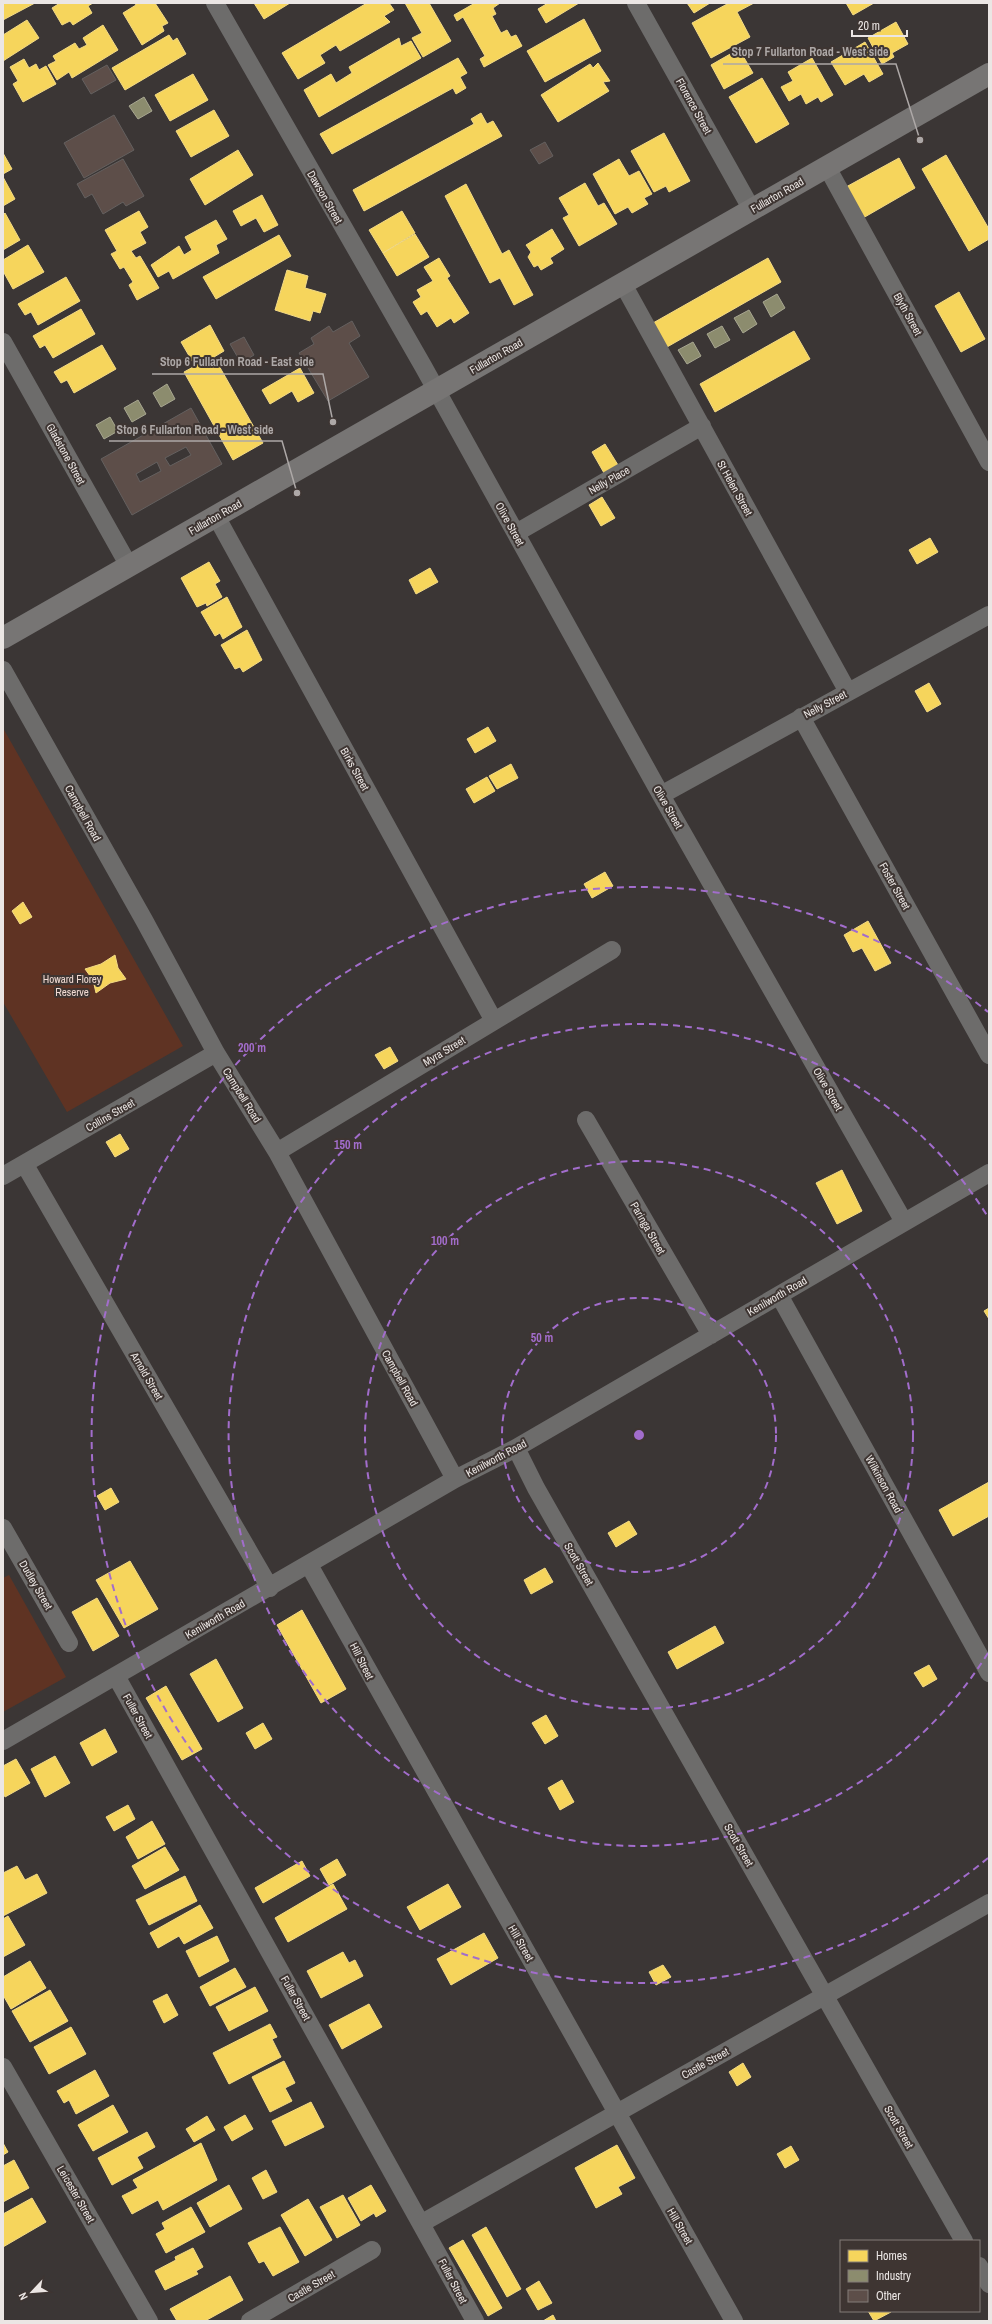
<svg xmlns="http://www.w3.org/2000/svg" width="992" height="2324" font-family="'Archivo Narrow',sans-serif">
<style>
.green{fill:#5f3323}
.homes{fill:#f6d55c;stroke:#f3da85}
.industry{fill:#8c8c6e;stroke:#a8a791}
.building{fill:#5d4e49;stroke:#64605f;fill-rule:evenodd}
.lines{fill:none;stroke-linecap:round;stroke-linejoin:round}
.minor{stroke:#6d6c6b;stroke-width:18}
.major{stroke:#777574;stroke-width:22}
.ring{fill:none;stroke:#a26dcc;stroke-width:2;stroke-dasharray:7 5}
.labels{text-anchor:middle;dominant-baseline:central;stroke-width:4;stroke-linejoin:round;paint-order:stroke}
.street-label{font-size:11px;fill:#ebe6e4;stroke:#3e3532}
.park-label{font-size:11px;fill:#f1dbd3;stroke:#3e3532}
.centre{fill:#a26dcc;stroke:#3e3532;stroke-width:2}
.ring-label{font-size:12px;text-anchor:middle;font-weight:bold;fill:#a26dcc;stroke:#3e3532;stroke-width:4;stroke-linejoin:round;paint-order:stroke}
.leader{fill:none;stroke:#ada8a7;stroke-width:1.5}
.callout-dot{fill:#ada8a7;stroke:#3e3532;stroke-width:1.5}
.callout-label{font-size:12px;text-anchor:middle;font-weight:bold;fill:#ada8a7;stroke:#3e3532;stroke-width:4;stroke-linejoin:round;paint-order:stroke}
</style>
<rect width="100%" height="100%" fill="#3b3635"/>
<path class="green" d="M3,728L183,1046L67,1112L3,1002Z
M9,1575L66,1677L3,1712V1578Z"/>
<path class="homes" d="M3,3H35L3,20Z
M60,3H93L88,6L92,13L73,25L70,21L62,25L52,8Z
M135,3H155L168,23L162,26L164,31L142,45L123,13L136,5Z
M254,3H290L264,19Z
M367,3H389L394,10L384,16L390,22L340,51L336,45L320,55L325,63L298,79L282,53Z
M405,3H429L451,41L423,57L412,38L422,33Z
M475,3H500L493,8L496,14L492,16L501,33L507,30L511,37L516,35L522,46L484,67L480,59L485,56L463,17L457,21L454,15Z
M548,3H579L546,23L538,9Z
M687,3H710L694,13Z
M729,3H754L737,12L750,37L711,58L692,23Z
M846,3H874L853,15Z
M584,19L601,51L545,82L527,51Z
M27,20L39,38L3,61V35Z
M896,22L908,44L892,53L894,57L882,64L868,38Z
M103,25L118,50L72,78L69,72L57,80L48,65L56,61L53,56L75,43L79,49L87,45L83,38Z
M169,35L173,41L177,38L186,54L125,90L112,68Z
M399,38L401,46L411,41L421,58L319,117L304,90L331,74L336,83L352,73L349,67Z
M865,42L883,74L869,82L864,74L845,85L831,62Z
M739,49L753,73L724,89L711,65Z
M458,58L467,73L460,77L466,88L456,94L453,88L332,154L320,134Z
M812,58L833,95L821,102L818,97L806,104L801,94L789,101L781,87L793,81L788,72Z
M24,59L29,68L36,64L39,70L46,66L56,84L23,102L13,84L18,81L10,67Z
M598,63L610,81L603,82L609,91L558,122L541,95L590,64L593,68Z
M193,74L208,100L170,121L155,95Z
M762,78L789,124L756,143L729,97Z
M214,110L229,136L191,157L176,131Z
M481,113L487,124L493,121L502,136L364,211L353,190L474,124L471,119Z
M664,133L690,181L669,192L666,186L654,192L631,151Z
M238,150L253,175L205,205L190,179Z
M3,153L12,169L3,174Z
M946,155L989,229V239L969,251L922,169Z
M899,158L915,188L863,218L846,187Z
M619,159L629,176L639,171L652,194L644,198L648,204L632,213L628,207L615,214L593,174Z
M3,177L15,199L3,206Z
M585,183L598,206L604,203L617,224L579,246L563,218L569,215L559,198Z
M466,184L502,254L509,250L533,295L514,305L500,278L490,283L445,196Z
M262,195L278,225L264,232L256,218L241,226L233,211Z
M139,211L148,227L140,232L146,243L131,251L136,258L140,256L159,288L137,300L129,285L133,282L124,267L120,269L111,254L117,251L105,230Z
M402,211L415,233L383,253L369,230Z
M5,213L20,240L3,250V215Z
M216,220L227,239L216,245L219,253L173,279L169,271L158,277L151,265L179,246L184,255L192,250L185,237Z
M552,229L564,249L550,258L553,263L541,270L538,265L534,267L528,257L531,252L526,245Z
M415,234L429,257L397,276L383,253Z
M279,235L291,256L216,299L203,277Z
M28,245L44,272L13,289L3,271V260Z
M439,258L450,276L447,278L469,313L454,323L451,318L437,327L427,311L421,315L413,302L421,297L417,290L433,281L424,267Z
M768,258L781,282L667,347L653,323Z
M287,270L308,276L305,288L326,294L320,313L313,311L310,321L275,310Z
M66,277L80,301L38,325L31,312L25,315L18,304Z
M959,292L985,339L961,352L935,306Z
M81,309L95,334L53,358L45,345L40,348L33,336Z
M210,325L224,351L214,357L263,443L233,460L184,372L195,366L181,342Z
M794,331L810,359L715,412L700,384Z
M102,345L116,369L74,393L67,380L61,383L54,372Z
M300,368L314,393L298,402L292,391L270,404L262,390Z
M605,444L618,465L604,473L592,452Z
M602,497L615,518L601,526L589,505Z
M930,538L938,552L917,564L909,550Z
M209,562L220,581L215,584L222,597L207,606L206,603L197,607L181,578Z
M430,568L438,582L416,594L409,580Z
M227,597L242,627L223,639L220,633L215,636L201,612Z
M247,630L262,660L243,672L240,667L235,669L221,645Z
M929,683L941,704L927,712L915,691Z
M488,727L496,741L475,753L467,739Z
M511,764L518,778L497,789L489,776Z
M487,777L495,791L474,803L466,789Z
M605,872L613,886L592,898L584,884Z
M23,902L32,917L20,924L12,911Z
M868,921L891,963L875,971L862,948L853,952L844,935Z
M115,955L118,968L126,979L110,983L96,993L93,980L85,969L101,964Z
M390,1047L398,1061L384,1069L375,1055Z
M120,1134L129,1149L115,1157L106,1142Z
M842,1170L862,1211L837,1224L816,1183Z
M989,1308V1319L984,1311Z
M989,1482V1516L953,1536L939,1510Z
M111,1488L119,1502L105,1510L97,1496Z
M629,1521L637,1534L616,1547L608,1533Z
M130,1561L158,1609L124,1628L96,1580Z
M545,1568L553,1582L531,1594L524,1580Z
M97,1598L119,1636L93,1651L72,1612Z
M302,1610L346,1689L321,1703L277,1625Z
M715,1626L724,1643L677,1669L668,1652Z
M216,1659L243,1708L218,1722L190,1674Z
M929,1665L937,1679L923,1687L914,1673Z
M166,1686L202,1749L182,1760L146,1698Z
M546,1715L558,1736L545,1744L532,1723Z
M263,1723L272,1739L255,1749L246,1733Z
M105,1729L117,1752L92,1766L80,1743Z
M55,1756L70,1783L45,1797L31,1769Z
M16,1759L30,1783L5,1797L3,1792V1766Z
M562,1780L574,1802L560,1810L548,1788Z
M128,1805L135,1819L114,1831L106,1817Z
M152,1821L165,1844L138,1859L126,1837Z
M165,1847L179,1870L145,1889L132,1866Z
M337,1859L346,1875L329,1885L320,1869Z
M302,1861L310,1876L263,1903L255,1888Z
M17,1866L25,1880L37,1874L47,1893L3,1916V1873Z
M185,1876L197,1901L149,1925L136,1900Z
M333,1884L347,1909L288,1942L275,1918Z
M448,1884L461,1907L420,1930L407,1907Z
M200,1905L213,1928L184,1944L179,1936L158,1948L150,1933Z
M8,1916L25,1945L3,1957V1919Z
M484,1933L498,1958L451,1985L437,1959Z
M217,1936L229,1961L199,1977L186,1951Z
M343,1952L349,1963L355,1960L363,1976L321,1998L307,1971Z
M30,1961L46,1988L11,2009L3,1995V1977Z
M663,1965L671,1977L656,1985L649,1972Z
M235,1968L246,1987L210,2006L200,1987Z
M255,1987L268,2011L229,2031L216,2007Z
M50,1990L68,2021L30,2042L12,2011Z
M167,1994L178,2015L164,2023L153,2001Z
M369,2004L382,2027L342,2049L329,2025Z
M270,2024L277,2037L272,2039L281,2057L229,2084L213,2053Z
M71,2027L86,2054L49,2074L34,2047Z
M284,2061L295,2083L285,2088L292,2101L270,2112L252,2077Z
M743,2063L751,2077L737,2086L729,2072Z
M95,2070L109,2096L76,2114L69,2100L64,2103L57,2091Z
M311,2102L324,2127L285,2146L272,2121Z
M113,2105L128,2132L93,2151L78,2125Z
M245,2115L253,2129L232,2141L224,2127Z
M207,2116L215,2130L194,2142L186,2129Z
M147,2132L155,2147L137,2157L143,2168L112,2185L98,2158Z
M3,2143L8,2152L3,2155Z
M201,2143L217,2180L163,2210L158,2200L132,2214L122,2196L138,2188L133,2180Z
M617,2145L635,2178L618,2187L622,2194L596,2208L575,2168Z
M791,2146L799,2160L785,2168L777,2154Z
M14,2160L29,2188L3,2202V2166Z
M266,2170L277,2192L263,2199L252,2178Z
M229,2185L242,2209L210,2227L197,2203Z
M371,2185L386,2211L376,2217L374,2213L361,2221L348,2198Z
M343,2195L360,2225L337,2238L320,2207Z
M32,2198L46,2222L3,2247V2214Z
M308,2199L332,2240L305,2256L281,2215Z
M191,2207L205,2232L166,2253L156,2234L165,2229L162,2223Z
M280,2227L299,2262L273,2276L264,2261L259,2263L248,2243Z
M486,2227L521,2289L507,2297L472,2235Z
M463,2240L502,2308L488,2316L449,2248Z
M193,2248L203,2267L196,2271L198,2274L165,2290L155,2271L176,2260L175,2257Z
M230,2276L243,2300L205,2321H177L170,2309Z
M539,2281L552,2303L538,2310L526,2289Z
M868,2311H891V2312L874,2321Z
M553,2315L556,2321H543Z"/>
<path class="industry" d="M144,97L152,111L138,119L129,106Z
M777,294L785,308L771,317L763,302Z
M749,310L757,324L743,333L734,318Z
M722,326L730,340L715,348L707,334Z
M693,342L701,356L687,364L678,350Z
M167,384L175,399L161,407L153,393Z
M138,400L146,414L132,422L124,408Z
M110,417L118,431L104,439L96,425Z"/>
<path class="building" d="M107,65L116,80L91,94L82,79Z
M114,115L134,150L84,178L64,143Z
M545,142L553,156L539,164L530,150Z
M123,159L144,196L126,206L123,202L103,214L92,194L85,198L77,184Z
M352,321L360,336L349,343L369,377L328,401L299,353L314,344L311,338L329,326L333,332Z
M244,337L254,355L241,363L230,344Z
M191,408L222,464L132,515L101,459ZM186,447L191,455L170,466L165,458ZM157,462L161,471L140,482L136,474Z"/>
<g class="lines">
<path class="minor" d="M215,3L423,366L661,795L904,1222
M636,3L752,210
M827,167L989,462
M623,284L848,692
M3,342L129,566
M216,516L494,1021
M516,533L702,426
M3,670L144,920L216,1053L277,1152L455,1479
M801,717L989,1055
M661,795L989,615
M586,1120L711,1335
M277,1152L612,950
M25,1165L270,1588
M3,1176L216,1053
M779,1295L989,1673
M516,1448L536,1488L964,2241
M3,1528L69,1643
M309,1565L734,2321
M116,1676L475,2321
M3,1741L455,1479L516,1448L989,1173
M3,2067L149,2321
M422,2223L989,1903
M979,2266L989,2284
M250,2321L372,2250"/>
<path class="major" d="M3,638L989,74"/>
</g>
<g class="ring">
<circle cx="639" cy="1435" r="137"/>
<circle cx="639" cy="1435" r="274"/>
<path d="M988 1653A411 411 0 1 1 988 1217"/>
<path d="M988 1858A548 548 0 1 1 988 1012"/>
</g>
<g class="labels">
<g class="street-label">
<text transform="translate(694 106) rotate(61)">Florence Street</text>
<text transform="translate(777 195) rotate(-30)">Fullarton Road</text>
<text transform="translate(325 197) rotate(60)">Dawson Street</text>
<text transform="translate(908 314) rotate(61)">Blyth Street</text>
<text transform="translate(496 356) rotate(-30)">Fullarton Road</text>
<text transform="translate(66 454) rotate(61)">Gladstone Street</text>
<text transform="translate(609 480) rotate(-30)">Nelly Place</text>
<text transform="translate(735 488) rotate(61)">St Helen Street</text>
<text transform="translate(215 517) rotate(-30)">Fullarton Road</text>
<text transform="translate(510 524) rotate(61)">Olive Street</text>
<text transform="translate(825 704) rotate(-28)">Nelly Street</text>
<text transform="translate(355 769) rotate(61)">Birks Street</text>
<text transform="translate(668 807) rotate(60)">Olive Street</text>
<text transform="translate(83 813) rotate(61)">Campbell Road</text>
<text transform="translate(895 886) rotate(61)">Foster Street</text>
<text transform="translate(444 1051) rotate(-31)">Myra Street</text>
<text transform="translate(828 1089) rotate(60)">Olive Street</text>
<text transform="translate(242 1095) rotate(58)">Campbell Road</text>
<text transform="translate(110 1115) rotate(-30)">Collins Street</text>
<text transform="translate(648 1228) rotate(60)">Paringa Street</text>
<text transform="translate(777 1296) rotate(-30)">Kenilworth Road</text>
<text transform="translate(147 1376) rotate(60)">Arnold Street</text>
<text transform="translate(400 1378) rotate(61)">Campbell Road</text>
<text transform="translate(496 1458) rotate(-28)">Kenilworth Road</text>
<text transform="translate(884 1484) rotate(61)">Wilkinson Road</text>
<text transform="translate(579 1564) rotate(60)">Scott Street</text>
<text transform="translate(36 1585) rotate(60)">Dudley Street</text>
<text transform="translate(215 1619) rotate(-30)">Kenilworth Road</text>
<text transform="translate(362 1661) rotate(63)">Hill Street</text>
<text transform="translate(138 1716) rotate(61)">Fuller Street</text>
<text transform="translate(739 1845) rotate(60)">Scott Street</text>
<text transform="translate(521 1943) rotate(60)">Hill Street</text>
<text transform="translate(296 1998) rotate(61)">Fuller Street</text>
<text transform="translate(705 2063) rotate(-29)">Castle Street</text>
<text transform="translate(899 2127) rotate(60)">Scott Street</text>
<text transform="translate(76 2194) rotate(60)">Leicester Street</text>
<text transform="translate(680 2226) rotate(60)">Hill Street</text>
<text transform="translate(453 2281) rotate(62)">Fuller Street</text>
<text transform="translate(311 2286) rotate(-30)">Castle Street</text>
</g>
<g class="park-label">
<text x="72" y="979">Howard Florey<tspan x="72" dy="13">Reserve</tspan></text>
</g>
</g>
<circle cx="639" cy="1435" r="6" class="centre"/>
<g class="ring-label">
<text x="252" y="1052">200 m</text>
<text x="348" y="1149">150 m</text>
<text x="445" y="1245">100 m</text>
<text x="542" y="1342">50 m</text>
</g>
<path class="leader" d="M920 140L896 64H723M333 422L323 374H152M297 493L282 441H109"/>
<g class="callout-dot">
<circle cx="920" cy="140" r="4"/>
<circle cx="333" cy="422" r="4"/>
<circle cx="297" cy="493" r="4"/>
</g>
<g class="callout-label">
<text x="810" y="56">Stop 7 Fullarton Road - West side</text>
<text x="237" y="366">Stop 6 Fullarton Road - East side</text>
<text x="195" y="434">Stop 6 Fullarton Road - West side</text>
</g>
<rect width="992" height="2324" fill="none" stroke="#ebe6e4" stroke-width="8"/>
<rect x="840" y="2240" width="140" height="72" fill="#3e3532" stroke="#837c79"/>
<rect x="848" y="2250" width="20" height="12" fill="#f6d55c" stroke="#837c79"/>
<text x="876" y="2260" font-size="12" fill="#ebe6e4">Homes</text>
<rect x="848" y="2270" width="20" height="12" fill="#8c8c6e" stroke="#837c79"/>
<text x="876" y="2280" font-size="12" fill="#ebe6e4">Industry</text>
<rect x="848" y="2290" width="20" height="12" fill="#5d4e49" stroke="#837c79"/>
<text x="876" y="2300" font-size="12" fill="#ebe6e4">Other</text>
<g transform="translate(32 2292) rotate(244)" stroke="#3e3532" stroke-width="3" paint-order="stroke">
<path d="M0-3L7 15L0 10L-7 15Z" fill="#ebe6e4"/>
<text y="-6" font-size="11" font-weight="bold" text-anchor="middle" fill="#ebe6e4">N</text>
</g>
<path d="M852 30v6h55v-6" fill="none" stroke="#ebe6e4" stroke-width="2"/>
<text x="858" y="30" font-size="12" fill="#ebe6e4" stroke="#3e3532" stroke-width="3" paint-order="stroke">20 m</text>
</svg>
